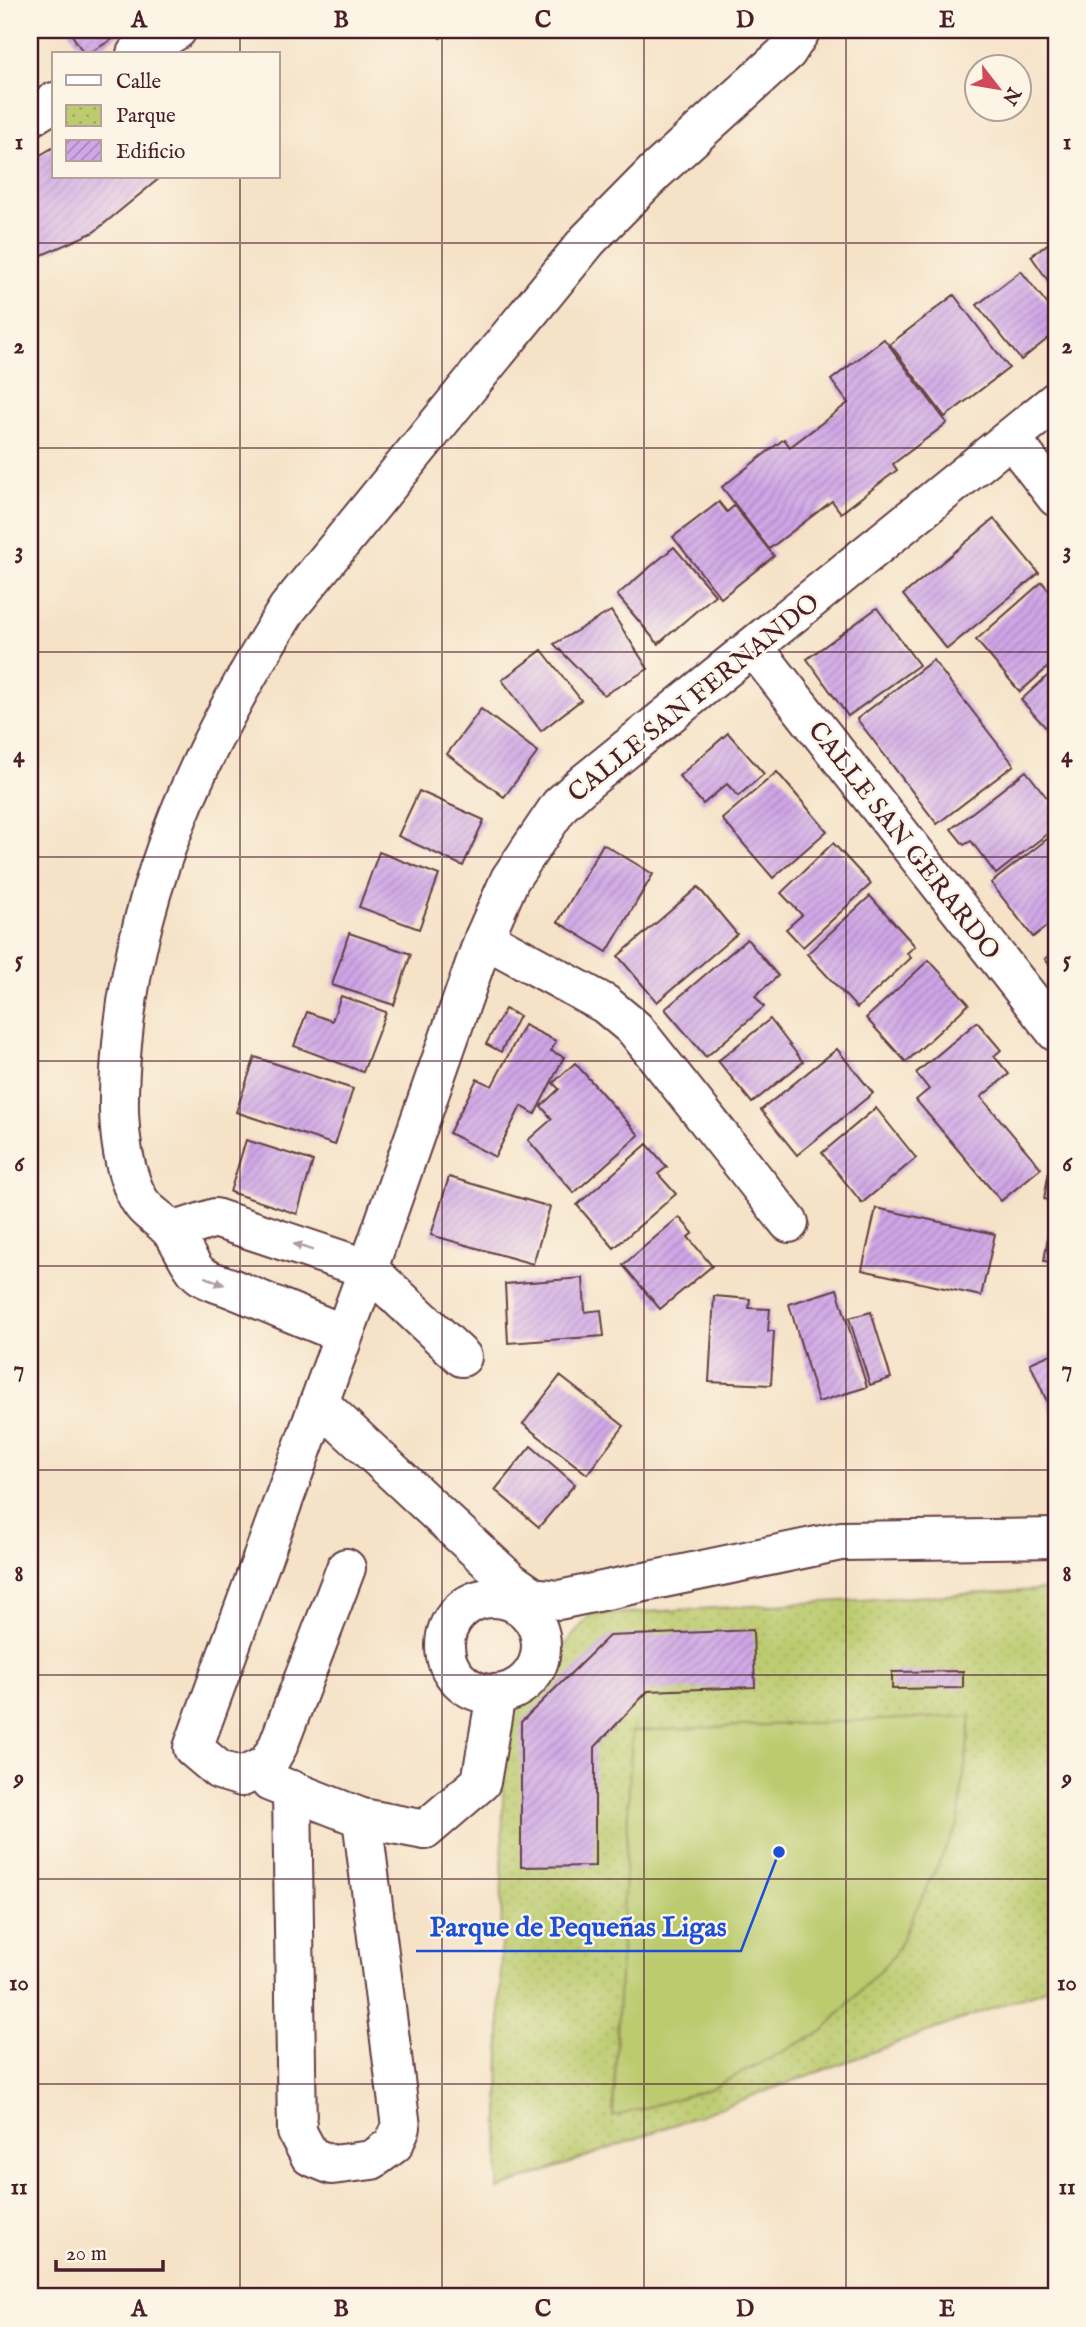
<svg xmlns="http://www.w3.org/2000/svg" width="1086" height="2327" font-family="'IM FELL English',serif">
	<defs>
		<pattern id="park-dots" width="8" height="8" patternUnits="userSpaceOnUse" patternTransform="scale(1.75)"><rect width="8" height="8" fill="#bbcb6e"/><path d="M2 2h.1M6 6h.1" fill="none" stroke="#a2ae5f" stroke-width="1.8" stroke-linecap="round"/></pattern>
		<pattern id="building-hatch" width="6" height="6" patternUnits="userSpaceOnUse" patternTransform="scale(1.75)"><rect width="6" height="6" fill="#cfa6e7"/><path d="M-1 1l2-2M0 6l6-6M5 7l2-2" fill="none" stroke="#aa87bb"/></pattern>
	</defs>
	<rect width="100%" height="100%" fill="#fcf5e5"/>
	<filter id="ink" filterUnits="userSpaceOnUse"><feTurbulence type="fractalNoise" baseFrequency=".0143" numOctaves="2"/><feDisplacementMap in="SourceGraphic" scale="14" xChannelSelector="R" yChannelSelector="G"/><feConvolveMatrix kernelMatrix="1 2 1 2 8 2 1 2 1" color-interpolation-filters="sRGB"/></filter>
	<filter id="wash" filterUnits="userSpaceOnUse"><feTurbulence type="fractalNoise" baseFrequency=".00686" numOctaves="4" result="noise"/><feDisplacementMap in="SourceGraphic" scale="28" xChannelSelector="R" yChannelSelector="G"/><feGaussianBlur stdDeviation="1.57" result="paint"/><feColorMatrix in="noise" values="0 0 0 0 0 0 0 0 0 0 0 0 0 0 0 0 0 1.4 0 .05"/><feComposite in="paint" operator="in"/></filter>
	<g filter="url(#wash)">
		<rect width="100%" height="100%" fill="#f5e2c7"/>
		<path fill="url(#park-dots)" stroke="#82754c" stroke-width="2" d="M 1056,1589 L 1056,1985 L 498,2189 L 504,1719 L 590,1615 Z"/>
		<path fill="#bbcb6e" stroke="#82754c" stroke-width="2" d="M 971,1716 L 958,1824 L 894,1955 L 823,2031 L 710,2089 L 613,2117 L 632,1731 Z"/>
		<g id="blocks">
			<g fill="url(#building-hatch)">
				<path d="M 69,30 L 127,30 L 88,54 L 84,54 Z"/>
				<path d="M 435,30 L 457,30 L 440,38 Z"/>
				<path d="M 54,147 L 54,177 L 161,177 L 94,232 L 33,259 L 30,254 L 30,161 Z"/>
				<path d="M 1056,238 L 1056,292 L 1031,256 Z"/>
				<path d="M 1021,271 L 1056,315 L 1056,332 L 1021,360 L 977,305 Z"/>
				<path d="M 954,295 L 1009,368 L 945,417 L 890,344 Z"/>
				<path d="M 884,339 L 947,423 L 893,464 L 897,470 L 841,513 L 832,501 L 769,549 L 722,487 L 784,439 L 790,447 L 848,403 L 831,380 Z"/>
				<path d="M 719,502 L 727,512 L 734,506 L 774,556 L 721,598 L 673,537 Z"/>
				<path d="M 994,519 L 1039,573 L 947,649 L 903,595 Z"/>
				<path d="M 674,547 L 715,595 L 658,644 L 617,595 Z"/>
				<path d="M 1042,582 L 1056,599 L 1056,660 L 1020,692 L 976,640 Z"/>
				<path d="M 877,608 L 919,665 L 848,716 L 807,659 Z"/>
				<path d="M 611,611 L 648,669 L 604,695 L 554,644 Z"/>
				<path d="M 542,650 L 581,700 L 541,731 L 502,680 Z"/>
				<path d="M 933,660 L 1014,765 L 937,824 L 857,719 Z"/>
				<path d="M 1056,668 L 1056,739 L 1021,700 Z"/>
				<path d="M 481,709 L 538,752 L 504,797 L 447,754 Z"/>
				<path d="M 728,733 L 764,774 L 738,796 L 727,784 L 703,804 L 679,776 Z"/>
				<path d="M 1026,771 L 1056,809 L 1056,827 L 996,874 L 971,841 L 964,845 L 951,829 Z"/>
				<path d="M 777,772 L 827,831 L 773,878 L 722,819 Z"/>
				<path d="M 419,791 L 484,820 L 463,866 L 398,836 Z"/>
				<path d="M 1056,832 L 1056,919 L 1033,937 L 991,883 Z"/>
				<path d="M 833,843 L 871,884 L 803,947 L 786,929 L 802,915 L 781,893 Z"/>
				<path d="M 603,844 L 653,874 L 607,952 L 558,922 Z"/>
				<path d="M 379,852 L 439,875 L 419,929 L 359,907 Z"/>
				<path d="M 698,887 L 737,934 L 657,1002 L 618,956 Z"/>
				<path d="M 870,896 L 915,946 L 907,953 L 911,958 L 857,1008 L 807,954 Z"/>
				<path d="M 349,933 L 411,954 L 394,1005 L 332,985 Z"/>
				<path d="M 747,939 L 778,976 L 755,996 L 764,1007 L 706,1057 L 665,1009 Z"/>
				<path d="M 1056,950 L 1056,974 L 1045,959 Z"/>
				<path d="M 929,960 L 969,1004 L 906,1062 L 866,1018 Z"/>
				<path d="M 341,996 L 386,1012 L 363,1072 L 294,1046 L 307,1012 L 332,1021 Z"/>
				<path d="M 505,1009 L 519,1016 L 501,1052 L 486,1044 Z"/>
				<path d="M 770,1019 L 803,1062 L 752,1103 L 718,1061 Z"/>
				<path d="M 977,1022 L 1001,1050 L 994,1056 L 1009,1074 L 981,1097 L 1041,1168 L 1001,1201 L 916,1100 L 929,1089 L 916,1073 Z"/>
				<path d="M 524,1025 L 556,1041 L 551,1051 L 564,1057 L 535,1114 L 521,1106 L 495,1157 L 449,1133 L 477,1079 L 492,1086 Z"/>
				<path d="M 837,1049 L 873,1093 L 797,1155 L 761,1110 Z"/>
				<path d="M 255,1057 L 353,1089 L 335,1145 L 236,1112 Z"/>
				<path d="M 575,1063 L 639,1135 L 574,1193 L 528,1140 L 552,1119 L 541,1106 L 559,1089 L 553,1083 Z"/>
				<path d="M 876,1108 L 916,1158 L 862,1203 L 822,1153 Z"/>
				<path d="M 246,1140 L 313,1161 L 297,1214 L 230,1192 Z"/>
				<path d="M 647,1144 L 667,1167 L 658,1174 L 676,1194 L 614,1248 L 577,1205 Z"/>
				<path d="M 1050,1165 L 1056,1166 L 1056,1263 L 1044,1261 L 1054,1201 L 1044,1199 Z"/>
				<path d="M 449,1177 L 550,1207 L 533,1264 L 431,1235 Z"/>
				<path d="M 876,1208 L 995,1234 L 981,1296 L 862,1270 Z"/>
				<path d="M 679,1217 L 693,1233 L 688,1237 L 712,1266 L 660,1309 L 623,1265 Z"/>
				<path d="M 583,1278 L 585,1312 L 601,1310 L 604,1336 L 508,1343 L 505,1284 Z"/>
				<path d="M 837,1289 L 867,1387 L 818,1402 L 789,1304 Z"/>
				<path d="M 714,1296 L 750,1299 L 749,1308 L 770,1309 L 768,1331 L 774,1331 L 771,1385 L 709,1382 Z"/>
				<path d="M 871,1312 L 891,1378 L 870,1385 L 849,1318 Z"/>
				<path d="M 1056,1352 L 1056,1422 L 1030,1363 Z"/>
				<path d="M 560,1376 L 624,1426 L 587,1474 L 523,1424 Z"/>
				<path d="M 531,1446 L 575,1484 L 539,1527 L 495,1490 Z"/>
				<path d="M 753,1630 L 755,1687 L 648,1691 L 595,1747 L 595,1866 L 521,1867 L 521,1722 L 609,1636 Z"/>
				<path d="M 963,1671 L 963,1688 L 892,1689 L 892,1672 Z"/>
			</g>
		</g>
	</g>
	<g filter="url(#ink)">
		<use href="#blocks" fill-opacity="0" stroke="#643c42" stroke-width="2"/>
		<g fill="none" stroke-linecap="round" stroke-linejoin="round">
			<defs>
				<g id="minor">
					<path d="M 136,54 L 177,30"/>
					<path d="M 30,117 L 54,102"/>
					<path d="M 1011,438 L 1056,497"/>
					<path d="M 754,648 L 1056,1032"/>
					<path d="M 484,938 L 605,1004 L 635,1029 L 789,1223"/>
					<path d="M 172,1232 L 215,1218 L 368,1269 L 319,1403 L 510,1581 L 533,1597 L 559,1600 L 841,1541 L 1056,1538"/>
					<path d="M 343,1334 C 306,1319 268,1303 231,1288 C 221,1284 204,1280 197,1272 C 187,1261 182,1244 172,1232 C 154,1211 144,1216 132,1185 C 115,1141 118,1089 122,1044 C 137,881 202,744 288,608 L 588,240 L 655,172 L 787,52 L 801,30"/>
					<path d="M 462,1357 L 368,1269 L 484,938 L 510,879 L 560,805 L 587,781 L 1056,401"/>
					<path d="M 319,1403 L 193,1748 L 219,1770 L 242,1777 L 267,1765 L 278,1746 L 346,1568"/>
					<circle cx="493" cy="1646" r="48"/>
					<path d="M 270,1782 L 362,1818 L 425,1830 L 481,1782 L 496,1694"/>
					<path d="M 292,1790 L 297,2132 L 310,2156 L 332,2165 L 372,2160 L 394,2144 L 401,2127 L 362,1818"/>
				</g>
			</defs>
			<use href="#minor" stroke="#643c42" stroke-width="42"/>
			<use href="#minor" stroke="#fff" stroke-width="38"/>
		</g>
		<defs><path id="oneway-solid" d="M-6-.8H1V-3.2L6.5 0L1 3.2V.8H-6Z" transform="scale(1.75)"/></defs>
		<g fill="#ae9aa0">
			<use href="#oneway-solid" transform="translate(303 1247) rotate(-162)"/>
			<use href="#oneway-solid" transform="translate(215 1281) rotate(22)"/>
		</g>
	</g>
	<path fill="none" stroke="#4a1f2b" stroke-width="2" stroke-opacity="0.55" d="M 240,30 L 240,54M 442,30 L 442,2297M 644,30 L 644,2297M 846,30 L 846,2297M 240,177 L 240,2297M 30,243 L 1056,243M 30,448 L 1056,448M 30,652 L 1056,652M 30,857 L 1056,857M 30,1061 L 1056,1061M 30,1266 L 1056,1266M 30,1470 L 1056,1470M 30,1675 L 1056,1675M 30,1879 L 1056,1879M 30,2084 L 1056,2084"/>
	<g text-anchor="middle" stroke-width="5" stroke-linejoin="round" paint-order="stroke">
		<g font-size="26" fill="#4a1f2b" stroke="#fcf5e5">
			<text transform="translate(693 697) rotate(-39)" y="9">CALLE SAN FERNANDO</text>
			<text transform="translate(905 840) rotate(52)" y="9">CALLE SAN GERARDO</text>
		</g>
	</g>
	<path fill="none" stroke="#1d4ed8" stroke-width="2.5" d="M779 1852L741 1951H416"/>
	<circle fill="#1d4ed8" stroke="#fcf5e5" stroke-width="2.5" cx="779" cy="1852" r="7"/>
	<g font-size="28" text-anchor="middle" font-weight="bold" fill="#1d4ed8" stroke="#fcf5e5" stroke-width="5" stroke-linejoin="round" paint-order="stroke">
		<text x="578" y="1936">Parque de Pequeñas Ligas</text>
	</g>
	<rect width="1086" height="2327" fill="none" stroke="#fcf5e5" stroke-width="77"/>
	<rect x="52" y="52" width="228" height="126" fill="#fcf5e5" stroke="#b59f9b" stroke-width="2"/>
	<rect x="66" y="75" width="35" height="10" fill="#ffffff" stroke="#b59f9b" stroke-width="2"/>
	<text x="116" y="88" font-size="21" fill="#4a1f2b">Calle</text>
	<rect x="66" y="105" width="35" height="21" fill="url(#park-dots)" stroke="#b59f9b" stroke-width="2"/>
	<text x="116" y="122" font-size="21" fill="#4a1f2b">Parque</text>
	<rect x="66" y="140" width="35" height="21" fill="url(#building-hatch)" stroke="#b59f9b" stroke-width="2"/>
	<text x="116" y="158" font-size="21" fill="#4a1f2b">Edificio</text>
	<g transform="translate(998 88) rotate(121)"><circle r="33" fill="#fcf5e5" stroke="#b59f9b" stroke-width="2"/>
	<path d="M0-5L12 26L0 18L-12 26Z" fill="#d1495b"/>
	<text y="-10" font-size="19" font-weight="bold" text-anchor="middle" fill="#4a1f2b">N</text>
	</g>
	<path d="M56 2260v10h107v-10" fill="none" stroke="#4a1f2b" stroke-width="3.5"/>
	<text x="66" y="2260" font-size="21" fill="#4a1f2b" stroke="#fcf5e5" stroke-width="5" paint-order="stroke">20 m</text>
	<rect x="38" y="38" width="1010" height="2250" fill="none" stroke="#4a1f2b" stroke-width="2.5"/>
	<g font-size="23" text-anchor="middle" font-weight="bold" fill="#4a1f2b">
		<text x="139" y="27">A</text>
		<text x="341" y="27">B</text>
		<text x="543" y="27">C</text>
		<text x="745" y="27">D</text>
		<text x="947" y="27">E</text>
		<text x="19" y="149">1</text>
		<text x="1067" y="149">1</text>
		<text x="19" y="353">2</text>
		<text x="1067" y="353">2</text>
		<text x="19" y="558">3</text>
		<text x="1067" y="558">3</text>
		<text x="19" y="762">4</text>
		<text x="1067" y="762">4</text>
		<text x="19" y="967">5</text>
		<text x="1067" y="967">5</text>
		<text x="19" y="1171">6</text>
		<text x="1067" y="1171">6</text>
		<text x="19" y="1376">7</text>
		<text x="1067" y="1376">7</text>
		<text x="19" y="1581">8</text>
		<text x="1067" y="1581">8</text>
		<text x="19" y="1785">9</text>
		<text x="1067" y="1785">9</text>
		<text x="19" y="1990">10</text>
		<text x="1067" y="1990">10</text>
		<text x="19" y="2194">11</text>
		<text x="1067" y="2194">11</text>
		<text x="139" y="2316">A</text>
		<text x="341" y="2316">B</text>
		<text x="543" y="2316">C</text>
		<text x="745" y="2316">D</text>
		<text x="947" y="2316">E</text>
	</g>
</svg>
